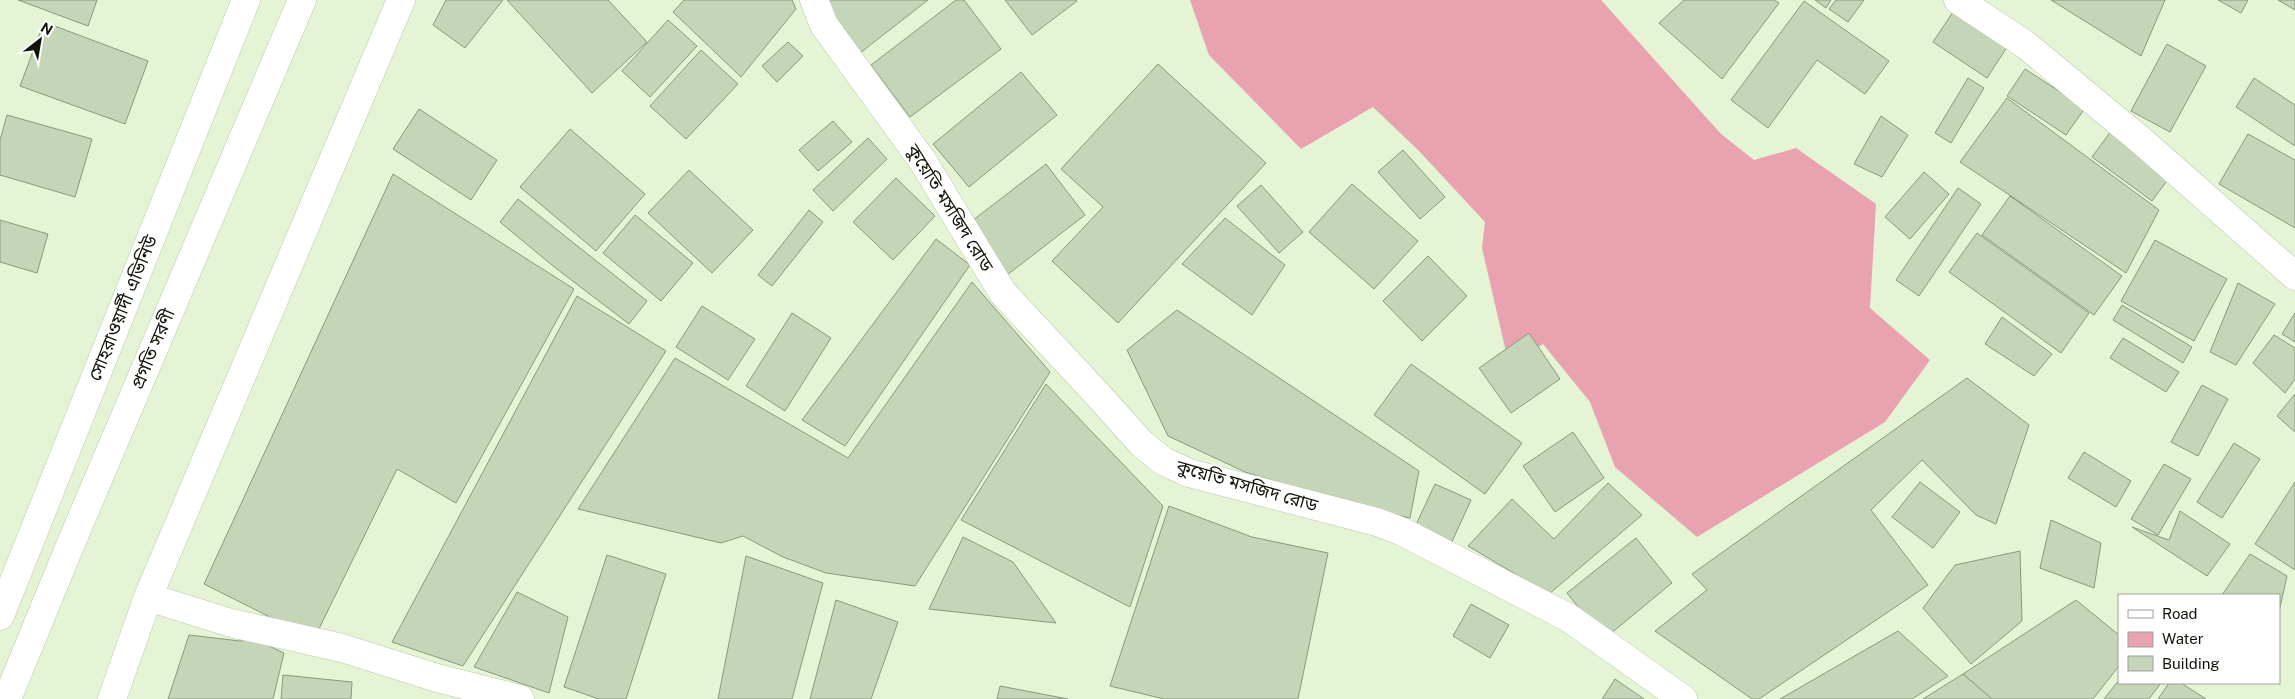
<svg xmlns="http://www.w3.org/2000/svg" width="2295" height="699" font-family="'Public Sans','Noto Sans Bengali',sans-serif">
	<rect width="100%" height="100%" fill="#e4f4d5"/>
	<path fill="#e9a2af" d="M 1190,0 L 1601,0 L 1721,134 L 1754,160 L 1796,148 L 1876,204 L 1870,308 L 1930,360 L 1885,422 L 1697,537 L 1615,467 L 1590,402 L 1543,344 L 1509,365 L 1482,248 L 1485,222 L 1419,151 L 1373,107 L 1301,149 L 1209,55 Z"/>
	<g fill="#c5d5b7" stroke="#8a997d">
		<path d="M 18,0 L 97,0 L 88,26 Z"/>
		<path d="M 446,0 L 503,0 L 465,48 L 433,25 Z"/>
		<path d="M 507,0 L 608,0 L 647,42 L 592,93 Z"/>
		<path d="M 684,0 L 792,0 L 796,9 L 741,77 L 673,12 Z"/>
		<path d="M 825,0 L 928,0 L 860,53 L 822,3 Z"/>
		<path d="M 956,0 L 964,0 L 1001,49 L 910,117 L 871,65 Z"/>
		<path d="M 1005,0 L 1076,0 L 1077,1 L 1032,35 Z"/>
		<path d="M 1684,0 L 1774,0 L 1779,3 L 1722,79 L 1659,23 Z"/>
		<path d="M 1815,0 L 1831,0 L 1826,8 Z"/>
		<path d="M 1836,0 L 1864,0 L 1848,22 L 1829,9 Z"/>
		<path d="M 2051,0 L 2165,0 L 2141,56 Z"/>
		<path d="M 2218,0 L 2248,0 L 2241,13 Z"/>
		<path d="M 2278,0 L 2295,0 L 2295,10 Z"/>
		<path d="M 1804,1 L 1889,61 L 1865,94 L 1817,60 L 1768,128 L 1731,100 Z"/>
		<path d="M 1957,6 L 2011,41 L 1987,78 L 1933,42 Z"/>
		<path d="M 668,20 L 697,46 L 650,97 L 622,71 Z"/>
		<path d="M 44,22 L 148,61 L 125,124 L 20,86 Z"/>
		<path d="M 788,42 L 803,56 L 777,82 L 762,66 Z"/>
		<path d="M 2167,44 L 2206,66 L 2170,132 L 2131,111 Z"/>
		<path d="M 701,50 L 738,84 L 686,139 L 650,106 Z"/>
		<path d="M 1158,64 L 1266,163 L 1118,323 L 1052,261 L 1103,207 L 1061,169 Z"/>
		<path d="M 2025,69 L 2085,108 L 2066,135 L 2007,96 Z"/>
		<path d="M 1021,72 L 1057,115 L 969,187 L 933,144 Z"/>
		<path d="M 1968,78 L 1984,88 L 1951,143 L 1935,133 Z"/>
		<path d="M 2254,78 L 2295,105 L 2295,146 L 2236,107 Z"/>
		<path d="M 2007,98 L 2159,210 L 2126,273 L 1960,162 Z"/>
		<path d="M 419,109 L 497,160 L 471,200 L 393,149 Z"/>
		<path d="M 7,115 L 92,139 L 75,197 L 0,175 L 0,140 Z"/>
		<path d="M 1881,116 L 1908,135 L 1882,177 L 1854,164 Z"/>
		<path d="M 833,121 L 852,142 L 818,171 L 799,150 Z"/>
		<path d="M 2114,127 L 2175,170 L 2152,201 L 2092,157 Z"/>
		<path d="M 570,129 L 645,194 L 596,251 L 520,187 Z"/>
		<path d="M 2248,134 L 2295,160 L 2295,228 L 2219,184 Z"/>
		<path d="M 868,138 L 887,159 L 833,211 L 813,190 Z"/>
		<path d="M 1403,150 L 1445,197 L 1420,219 L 1378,172 Z"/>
		<path d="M 1046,164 L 1085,215 L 1007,275 L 968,224 Z"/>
		<path d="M 689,170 L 753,230 L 712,273 L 648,213 Z"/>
		<path d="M 1924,172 L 1949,194 L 1910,239 L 1885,217 Z"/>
		<path d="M 393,174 L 574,289 L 456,503 L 397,469 L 314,639 L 204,584 Z"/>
		<path d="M 896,178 L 935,216 L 893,260 L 853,222 Z"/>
		<path d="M 1352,184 L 1418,241 L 1374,289 L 1309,232 Z"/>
		<path d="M 1261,185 L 1303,232 L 1279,253 L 1237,206 Z"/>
		<path d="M 1958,188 L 1981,204 L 1919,296 L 1896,280 Z"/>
		<path d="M 2010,196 L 2122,276 L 2094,315 L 1982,235 Z"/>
		<path d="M 518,199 L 647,301 L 629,324 L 553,266 L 500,222 Z"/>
		<path d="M 809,210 L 823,222 L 772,286 L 758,275 Z"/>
		<path d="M 635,215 L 693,263 L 661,301 L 603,253 Z"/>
		<path d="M 1225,218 L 1285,265 L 1252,315 L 1182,264 Z"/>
		<path d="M 0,220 L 48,234 L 37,273 L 0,262 Z"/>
		<path d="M 1977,233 L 2089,313 L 2061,353 L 1949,272 Z"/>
		<path d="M 936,239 L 970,265 L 845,446 L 802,420 Z"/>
		<path d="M 2155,240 L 2227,279 L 2194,341 L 2121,301 Z"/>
		<path d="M 1428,256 L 1467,296 L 1422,341 L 1383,301 Z"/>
		<path d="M 972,282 L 1050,372 L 915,586 L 826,573 L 783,557 L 743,536 L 721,543 L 578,509 L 675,358 L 848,458 Z"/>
		<path d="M 2238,283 L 2275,304 L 2236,365 L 2210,352 Z"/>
		<path d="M 577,296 L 666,351 L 463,666 L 392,642 Z"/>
		<path d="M 2122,305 L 2192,347 L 2183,363 L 2113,320 Z"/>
		<path d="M 702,306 L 755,339 L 728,380 L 676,347 Z"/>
		<path d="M 1177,310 L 1419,471 L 1410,518 L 1355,506 L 1245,472 L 1168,436 L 1127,350 Z"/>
		<path d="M 792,313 L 831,338 L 785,411 L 746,386 Z"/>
		<path d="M 2295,313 L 2295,342 L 2282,334 Z"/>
		<path d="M 2002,317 L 2052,354 L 2034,376 L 1985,344 Z"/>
		<path d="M 1529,333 L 1560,379 L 1511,413 L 1479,368 Z"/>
		<path d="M 2274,335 L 2295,348 L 2295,379 L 2285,393 L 2253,363 Z"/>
		<path d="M 2123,338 L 2179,372 L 2166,392 L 2110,358 Z"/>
		<path d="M 1411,364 L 1522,443 L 1485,494 L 1374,415 Z"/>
		<path d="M 1967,378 L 2029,425 L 1996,524 L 1976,515 L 1922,460 L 1871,510 L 1928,585 L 1759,699 L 1752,699 L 1655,631 L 1707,590 L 1692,574 Z"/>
		<path d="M 1046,384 L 1163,506 L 1130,607 L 961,520 Z"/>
		<path d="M 2202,385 L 2228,399 L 2198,456 L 2171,442 Z"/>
		<path d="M 2295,394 L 2295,432 L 2277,416 Z"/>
		<path d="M 1573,432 L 1604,478 L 1555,512 L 1523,466 Z"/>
		<path d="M 2234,443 L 2260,459 L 2222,518 L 2197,502 Z"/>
		<path d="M 2084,452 L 2131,481 L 2116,507 L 2068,478 Z"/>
		<path d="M 2164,464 L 2191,479 L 2158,535 L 2131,519 Z"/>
		<path d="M 1920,482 L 1960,512 L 1933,548 L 1892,517 Z"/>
		<path d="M 2295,482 L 2295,570 L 2255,544 Z"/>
		<path d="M 1608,483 L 1642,515 L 1549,594 L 1468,546 L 1512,499 L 1554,539 Z"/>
		<path d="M 1435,484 L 1471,500 L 1450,546 L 1414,529 Z"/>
		<path d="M 1169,506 L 1252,537 L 1328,553 L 1298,699 L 1164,699 L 1110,686 Z"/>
		<path d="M 2180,511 L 2230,544 L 2207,576 L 2132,527 L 2169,540 Z"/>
		<path d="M 2051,520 L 2101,543 L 2094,588 L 2040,568 Z"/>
		<path d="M 963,537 L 1013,562 L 1056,623 L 929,609 Z"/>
		<path d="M 1636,538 L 1672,583 L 1604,639 L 1567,593 Z"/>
		<path d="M 2020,551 L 2022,621 L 1971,664 L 1923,608 L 1955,565 Z"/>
		<path d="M 2250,554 L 2287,576 L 2279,612 L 2279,595 L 2222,595 Z"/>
		<path d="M 607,555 L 666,574 L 626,699 L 599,699 L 564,687 Z"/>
		<path d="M 746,556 L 823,583 L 792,699 L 718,699 Z"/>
		<path d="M 517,592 L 568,617 L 549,693 L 474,667 Z"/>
		<path d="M 836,600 L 898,622 L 871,699 L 810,699 Z"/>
		<path d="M 2076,600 L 2119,635 L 2119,666 L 2093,699 L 1991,699 L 1963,674 Z"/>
		<path d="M 1471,604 L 1509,625 L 1490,658 L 1453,636 Z"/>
		<path d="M 1898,631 L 1948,676 L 1912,699 L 1780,699 Z"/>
		<path d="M 189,635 L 240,641 L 254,639 L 284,653 L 273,699 L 168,699 Z"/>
		<path d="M 1963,674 L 1992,699 L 1923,699 Z"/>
		<path d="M 283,675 L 352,682 L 351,699 L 281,699 Z"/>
		<path d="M 1615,679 L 1644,699 L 1602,699 Z"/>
		<path d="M 2119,680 L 2119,683 L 2161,683 L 2149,699 L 2104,699 Z"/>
		<path d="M 2169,683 L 2181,683 L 2206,699 L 2158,699 Z"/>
		<path d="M 1000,686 L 1068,699 L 997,699 Z"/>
	</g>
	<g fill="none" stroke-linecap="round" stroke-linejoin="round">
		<defs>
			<g id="minor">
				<path d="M 1958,0 L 2026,45 L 2144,143 L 2295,276"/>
				<path d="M 148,597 L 231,623 L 342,648 L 437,678 L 520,699"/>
				<path d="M 0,616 L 246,0"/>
			</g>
			<path id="tertiary" d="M 814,0 L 824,25 L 922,160 L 1003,293 L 1099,396 L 1142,444 L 1163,461 L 1189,473 L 1377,522 L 1403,532 L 1569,618 L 1683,699"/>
			<g id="primary">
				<path d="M 7,699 L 69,548 L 302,0"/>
				<path d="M 112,699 L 148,597 L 401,0"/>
			</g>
		</defs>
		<use href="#minor" stroke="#b9c9ab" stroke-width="29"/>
		<use href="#tertiary" stroke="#b9c9ab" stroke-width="29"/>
		<use href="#primary" stroke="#b9c9ab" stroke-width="29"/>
		<use href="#minor" stroke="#fff" stroke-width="28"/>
		<use href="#tertiary" stroke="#fff" stroke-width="28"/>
		<use href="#primary" stroke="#fff" stroke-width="28"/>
	</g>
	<g text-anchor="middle" stroke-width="5" stroke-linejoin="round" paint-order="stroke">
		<g font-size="18" fill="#0f1409" stroke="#fff">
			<text transform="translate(950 208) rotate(58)" y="6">কুয়েতি মসজিদ রোড</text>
			<text transform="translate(123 308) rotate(-68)" y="6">সোহরাওয়ার্দী এভিনিউ</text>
			<text transform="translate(153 349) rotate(-67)" y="6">প্রগতি সরণী</text>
			<text transform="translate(1247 486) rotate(16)" y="6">কুয়েতি মসজিদ রোড</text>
		</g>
	</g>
	<rect x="2118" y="594" width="162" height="90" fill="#ffffff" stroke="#9fa19d"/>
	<rect x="2128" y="610" width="25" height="8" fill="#ffffff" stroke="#9fa19d"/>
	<text x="2162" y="619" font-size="15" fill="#0f1409">Road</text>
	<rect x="2128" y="632" width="25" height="15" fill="#e9a2af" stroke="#9fa19d"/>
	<text x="2162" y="644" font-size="15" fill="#0f1409">Water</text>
	<rect x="2128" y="656" width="25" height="15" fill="#c5d5b7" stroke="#9fa19d"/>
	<text x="2162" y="669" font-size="15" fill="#0f1409">Building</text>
	<g transform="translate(40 40) rotate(31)" stroke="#ffffff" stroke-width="4" paint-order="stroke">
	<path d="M0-4L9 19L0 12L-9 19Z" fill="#0f1409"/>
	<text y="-8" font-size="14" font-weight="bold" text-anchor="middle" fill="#0f1409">N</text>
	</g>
</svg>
